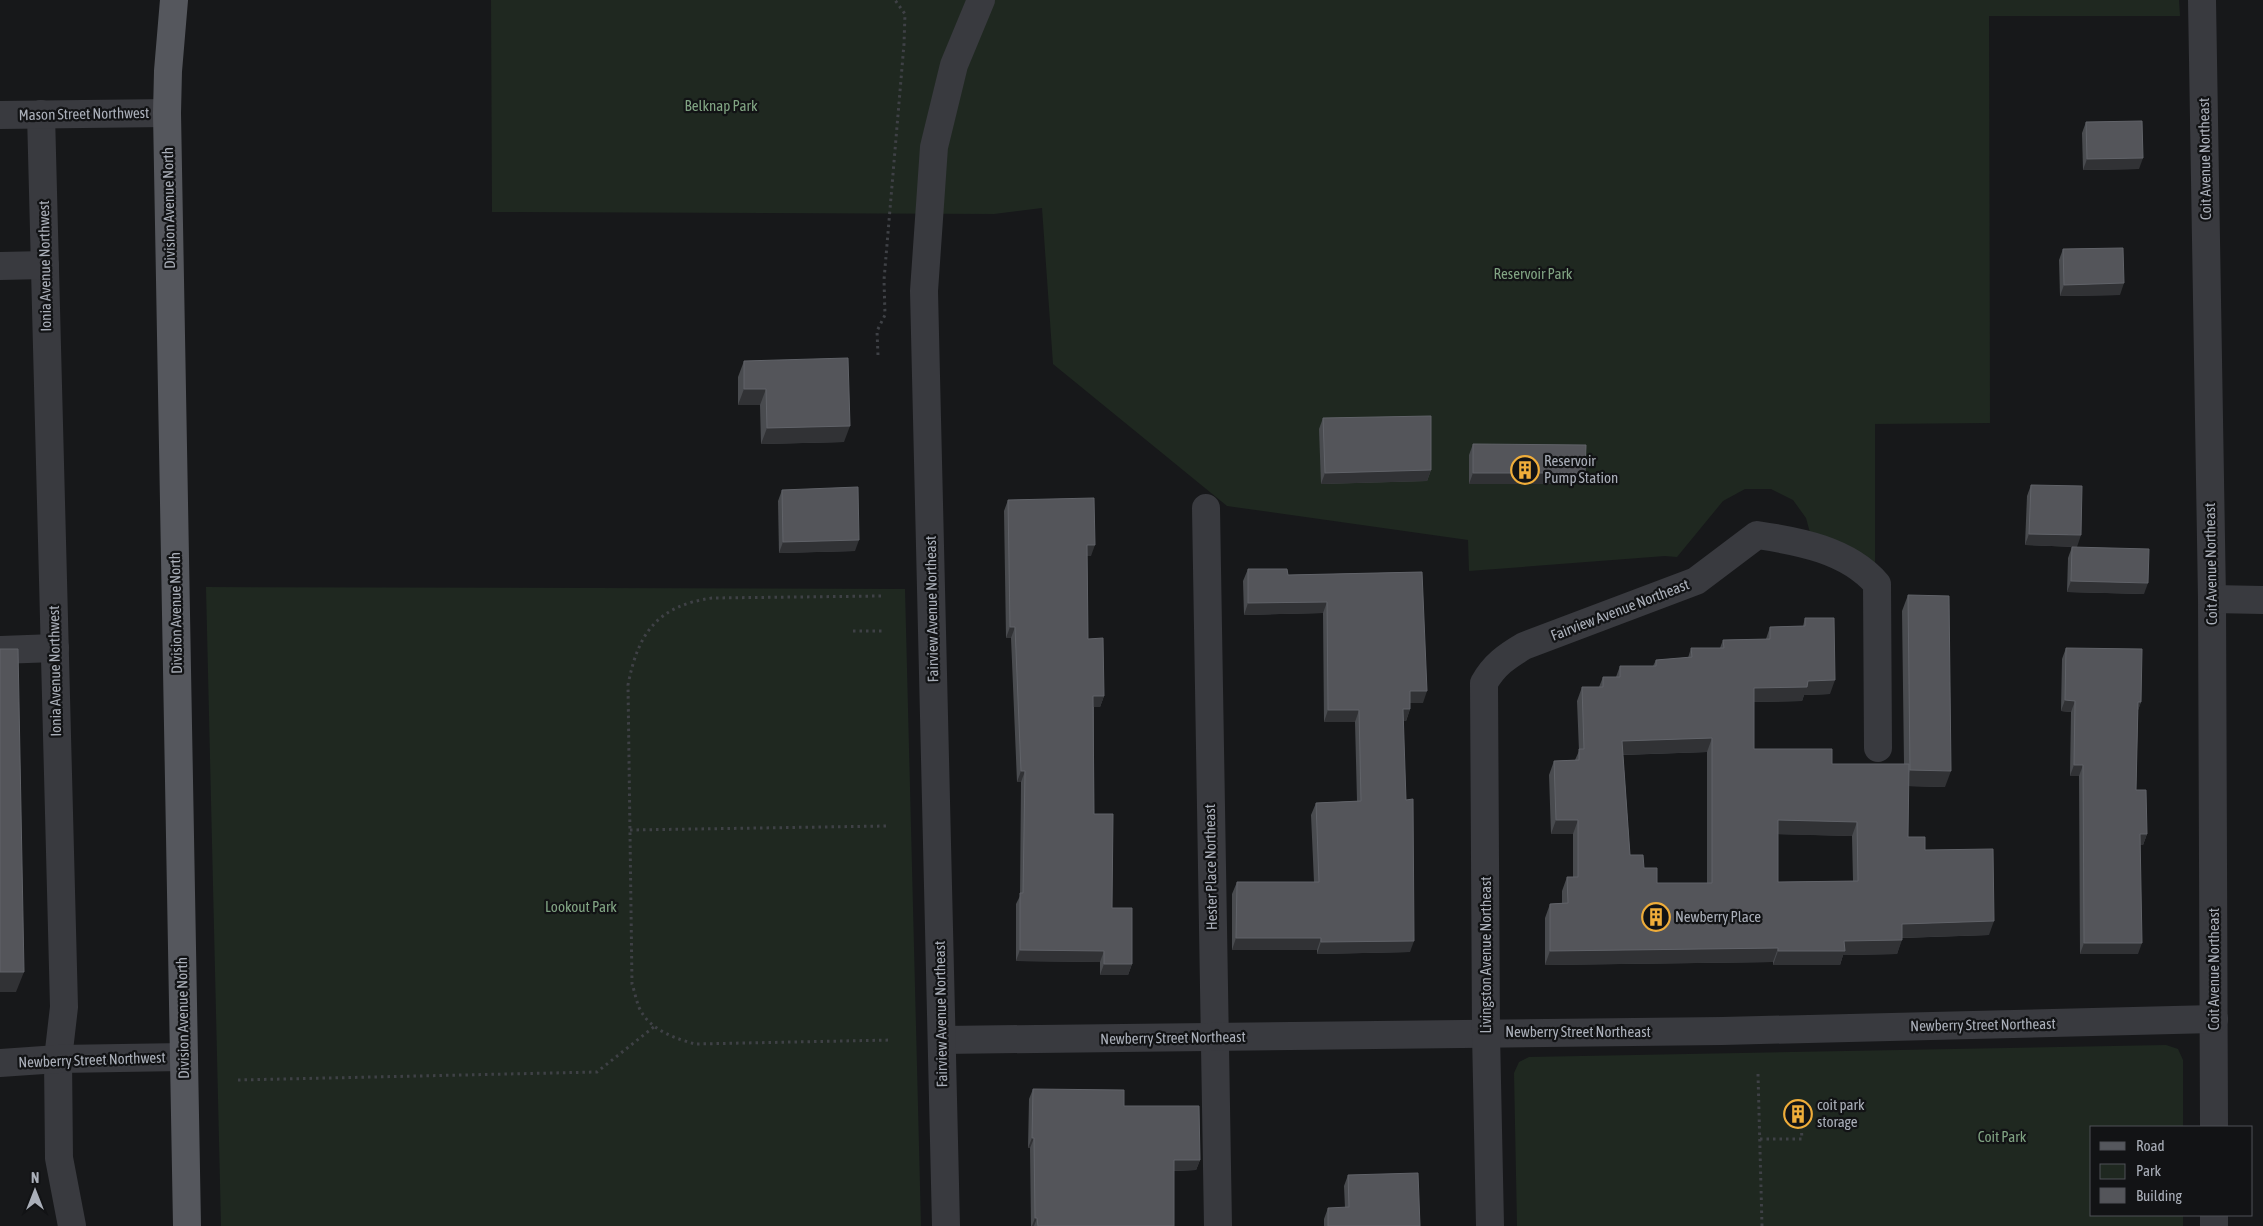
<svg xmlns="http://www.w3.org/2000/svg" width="2263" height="1226" font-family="'Asap Condensed',sans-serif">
	<rect width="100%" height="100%" fill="#17181a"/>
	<g fill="#1f2820">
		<path d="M 491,0 L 2179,0 L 2180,16 L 1989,16 L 1990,423 L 1875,424 L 1875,567 L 1812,540 L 1806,518 L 1793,500 L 1771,489 L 1745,489 L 1723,501 L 1677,557 L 1665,556 L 1469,571 L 1468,540 L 1227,506 L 1053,364 L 1042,208 L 994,214 L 492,212 Z"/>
		<path d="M 206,587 L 905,589 L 921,1226 L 221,1226 Z"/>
		<path d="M 2166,1045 L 2178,1049 L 2183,1060 L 2183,1127 L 2092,1127 L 2092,1215 L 2183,1215 L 2183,1226 L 1517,1226 L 1514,1073 L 1519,1062 L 1529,1057 Z"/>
	</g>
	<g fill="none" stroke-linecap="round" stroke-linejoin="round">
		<g stroke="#3f4146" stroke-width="3" stroke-dasharray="2.5 4" stroke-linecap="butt">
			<path d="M 878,355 L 877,331 L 885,315 L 884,280 L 904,44 L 905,14 L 895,0"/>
			<path d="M 881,596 L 712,598 C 657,606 638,633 628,685 L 632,984 C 635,992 637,1006 642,1013 C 653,1031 677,1039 695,1044 L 892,1040"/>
			<path d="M 853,631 L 882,631"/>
			<path d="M 630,830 L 887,826"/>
			<path d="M 1758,1074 L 1762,1226"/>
			<path d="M 238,1080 L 597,1072 L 655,1026"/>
			<path d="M 1760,1139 L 1802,1139 L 1801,1124"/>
		</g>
		<g stroke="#393a3f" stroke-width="28">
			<path d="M 2202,0 L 2212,599 L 2214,1127"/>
			<path d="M 41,114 L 64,1007 L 58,1059 L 59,1158 L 72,1226"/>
			<path d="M 0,115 L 167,113"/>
			<path d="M 0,266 L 45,265"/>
			<path d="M 1206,508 L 1218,1226"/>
			<path d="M 2212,599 L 2263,600"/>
			<path d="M 0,650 L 55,648"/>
			<path d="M 942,1040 L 1722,1031 L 2214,1019"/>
			<path d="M 0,1063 L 58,1059 L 184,1057"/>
			<path d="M 946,1226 L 924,291 L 934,147 L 954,65 L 981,0"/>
			<path d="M 1490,1226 L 1486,1033 L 1484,683 C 1494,665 1507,656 1524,646 L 1696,581 L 1757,535 C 1798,541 1848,550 1877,584 L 1878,748"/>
			<path d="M 2214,1226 L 2214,1215"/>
		</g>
		<path stroke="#55575d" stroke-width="28" d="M 174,0 L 168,71 L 167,113 L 187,1226"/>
	</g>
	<g fill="#494b4f" fill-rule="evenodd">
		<path d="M 2086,122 L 2139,169 L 2083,170 L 2082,133 Z"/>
		<path d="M 2063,249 L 2120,295 L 2060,296 L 2059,260 Z"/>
		<path d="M 744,361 L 844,442 L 761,444 L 760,405 L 738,405 L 738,377 Z"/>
		<path d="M 1323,418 L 1431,470 L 1427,481 L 1321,484 L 1319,429 Z"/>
		<path d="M 1473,444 L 1585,473 L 1581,484 L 1469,484 L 1469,455 Z"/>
		<path d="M 2031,485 L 2077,547 L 2025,545 L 2027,496 Z"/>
		<path d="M 782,490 L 855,551 L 779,553 L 778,501 Z"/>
		<path d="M 1008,500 L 1091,556 L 1087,556 L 1088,639 L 1104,696 L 1100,707 L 1094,707 L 1094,814 L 1112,908 L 1132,964 L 1128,975 L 1100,975 L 1100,962 L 1016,961 L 1016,904 L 1020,896 L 1021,782 L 1017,782 L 1011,638 L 1006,638 L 1004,511 Z"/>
		<path d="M 2072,547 L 2144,594 L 2067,592 L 2068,558 Z"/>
		<path d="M 1248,569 L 1288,575 L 1422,572 L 1423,703 L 1410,703 L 1410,709 L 1406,721 L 1403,721 L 1410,952 L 1317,954 L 1317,950 L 1232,950 L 1232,894 L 1237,882 L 1314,882 L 1311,815 L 1316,803 L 1357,801 L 1355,722 L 1324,722 L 1323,613 L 1244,615 L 1243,581 Z"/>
		<path d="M 1908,595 L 1945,787 L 1908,786 L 1908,837 L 1925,850 L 1989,935 L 1902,938 L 1897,954 L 1843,955 L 1840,965 L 1773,965 L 1773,962 L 1545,965 L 1545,918 L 1550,904 L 1562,903 L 1562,891 L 1567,877 L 1573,877 L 1573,834 L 1551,834 L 1549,775 L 1554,761 L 1575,760 L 1579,751 L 1577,701 L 1582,687 L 1599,687 L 1603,677 L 1616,677 L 1620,666 L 1653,666 L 1656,660 L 1688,658 L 1691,648 L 1720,648 L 1723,640 L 1766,639 L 1770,627 L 1803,626 L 1805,618 L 1830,694 L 1804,695 L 1802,701 L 1754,702 L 1754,749 L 1832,764 L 1904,764 L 1902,611 ZM 1707,752 L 1707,883 L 1657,883 L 1644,868 L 1630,855 L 1623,755 ZM 1778,834 L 1852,836 L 1853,881 L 1778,882 Z"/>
		<path d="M 2066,648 L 2141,702 L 2138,710 L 2136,790 L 2147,834 L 2143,845 L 2140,845 L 2138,954 L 2080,954 L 2079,776 L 2070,776 L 2071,712 L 2061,711 L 2062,659 Z"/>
		<path d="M 1033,1089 L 1124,1106 L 1200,1160 L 1196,1170 L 1174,1171 L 1174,1226 L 1031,1226 L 1030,1148 L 1028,1148 L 1029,1099 Z"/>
		<path d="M 1348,1175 L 1420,1226 L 1324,1226 L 1324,1219 L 1328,1208 L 1345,1208 L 1344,1186 Z"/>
	</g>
	<g fill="#313235">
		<path d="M 2143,158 L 2139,169 L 2083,170 L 2087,159 Z"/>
		<path d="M 2124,283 L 2120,295 L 2060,296 L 2064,285 Z"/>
		<path d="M 744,389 L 766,389 L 760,405 L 738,405 Z"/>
		<path d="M 850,426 L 844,442 L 761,444 L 767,428 Z"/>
		<path d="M 1431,470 L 1427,481 L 1321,484 L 1325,473 Z"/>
		<path d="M 1473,473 L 1585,473 L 1581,484 L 1469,484 Z"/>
		<path d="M 2029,534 L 2081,535 L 2077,547 L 2025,545 Z"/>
		<path d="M 859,540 L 855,551 L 779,553 L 783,542 Z"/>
		<path d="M 1087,545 L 1095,545 L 1091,556 L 1083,556 Z"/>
		<path d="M 2071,581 L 2148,583 L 2144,594 L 2067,592 Z"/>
		<path d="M 1327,602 L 1323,613 L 1244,615 L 1248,603 Z"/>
		<path d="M 1010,627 L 1015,627 L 1011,638 L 1006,638 Z"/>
		<path d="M 1835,680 L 1830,694 L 1804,695 L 1802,701 L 1749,702 L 1754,688 L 1808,681 Z"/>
		<path d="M 1410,691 L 1427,691 L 1423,703 L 1406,703 Z"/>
		<path d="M 1093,696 L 1104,696 L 1100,707 L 1089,707 Z"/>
		<path d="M 2065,700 L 2075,701 L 2071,712 L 2061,711 Z"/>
		<path d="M 2138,702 L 2141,702 L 2137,713 Z"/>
		<path d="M 1403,709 L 1410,709 L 1406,721 L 1399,721 Z"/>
		<path d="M 1328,710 L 1359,710 L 1355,722 L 1324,722 Z"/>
		<path d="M 1712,738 L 1707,752 L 1617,755 L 1622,741 Z"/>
		<path d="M 2074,765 L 2083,765 L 2079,776 L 2070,776 Z"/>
		<path d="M 1910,770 L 1951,771 L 1945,787 L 1904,786 Z"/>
		<path d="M 1021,771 L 1025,771 L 1021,782 L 1017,782 Z"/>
		<path d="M 1556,820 L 1578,820 L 1573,834 L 1551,834 Z"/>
		<path d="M 1778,820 L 1857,822 L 1852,836 L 1773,834 Z"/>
		<path d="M 2140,834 L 2147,834 L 2143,845 L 2136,845 Z"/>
		<path d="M 1994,921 L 1989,935 L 1897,938 L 1902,924 Z"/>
		<path d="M 1236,938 L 1321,938 L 1317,950 L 1232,950 Z"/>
		<path d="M 1902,940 L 1897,954 L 1843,955 L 1840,965 L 1773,965 L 1778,951 L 1844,941 Z"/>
		<path d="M 1414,941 L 1410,952 L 1317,954 L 1321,942 Z"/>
		<path d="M 2084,943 L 2142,943 L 2138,954 L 2080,954 Z"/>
		<path d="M 1778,948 L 1773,962 L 1545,965 L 1550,951 Z"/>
		<path d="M 1020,950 L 1104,951 L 1100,962 L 1016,961 Z"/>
		<path d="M 1104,964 L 1132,964 L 1128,975 L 1100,975 Z"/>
		<path d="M 0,972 L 24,972 L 16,992 L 0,992 Z"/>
		<path d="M 1032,1138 L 1034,1138 L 1030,1148 L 1028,1148 Z"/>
		<path d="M 1174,1160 L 1200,1160 L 1196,1170 L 1170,1171 Z"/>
		<path d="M 1035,1218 L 1037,1218 L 1034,1226 L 1032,1226 Z"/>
	</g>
	<g fill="#54555a" stroke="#616369" fill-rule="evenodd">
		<path d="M 2142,121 L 2143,158 L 2087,159 L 2086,122 Z"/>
		<path d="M 2123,248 L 2124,283 L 2064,285 L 2063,249 Z"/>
		<path d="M 848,358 L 850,426 L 767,428 L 766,389 L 744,389 L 744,361 Z"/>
		<path d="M 1431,416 L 1431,470 L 1325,473 L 1323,418 Z"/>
		<path d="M 1473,444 L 1586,445 L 1585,473 L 1473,473 Z"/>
		<path d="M 2031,485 L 2082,486 L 2081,535 L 2029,534 Z"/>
		<path d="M 858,487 L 859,540 L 783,542 L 782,490 Z"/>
		<path d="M 1094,498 L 1095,545 L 1087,545 L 1088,639 L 1103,638 L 1104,696 L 1093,696 L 1094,814 L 1113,814 L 1112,908 L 1132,908 L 1132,964 L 1104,964 L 1104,951 L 1020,950 L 1020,893 L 1023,893 L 1025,771 L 1021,771 L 1015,627 L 1010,627 L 1008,500 Z"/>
		<path d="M 2072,547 L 2149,549 L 2148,583 L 2071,581 Z"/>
		<path d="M 1248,569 L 1287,569 L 1288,575 L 1422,572 L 1427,691 L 1410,691 L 1410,709 L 1403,709 L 1406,800 L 1413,799 L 1414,941 L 1321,942 L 1321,938 L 1236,938 L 1237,882 L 1319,882 L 1316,803 L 1361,801 L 1359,710 L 1328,710 L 1327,602 L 1248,603 Z"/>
		<path d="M 1908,595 L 1949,596 L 1951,771 L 1910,770 Z"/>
		<path d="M 1805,618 L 1834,618 L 1835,680 L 1808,681 L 1807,687 L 1754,688 L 1754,749 L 1832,749 L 1832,764 L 1909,764 L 1908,837 L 1925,837 L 1925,850 L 1993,849 L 1994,921 L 1902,924 L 1902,940 L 1844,941 L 1845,951 L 1778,951 L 1778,948 L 1550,951 L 1550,904 L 1568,903 L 1567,877 L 1578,877 L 1578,820 L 1556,820 L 1554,761 L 1579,760 L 1579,749 L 1584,749 L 1582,687 L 1603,687 L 1603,677 L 1620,677 L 1620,666 L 1656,666 L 1656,660 L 1692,657 L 1691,648 L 1724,648 L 1723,640 L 1770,639 L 1770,627 L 1805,626 ZM 1712,738 L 1712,883 L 1657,883 L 1657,868 L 1644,868 L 1643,855 L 1630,855 L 1622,741 ZM 1778,820 L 1857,822 L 1858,881 L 1778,882 Z"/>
		<path d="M 2066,648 L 2142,649 L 2141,702 L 2138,702 L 2136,790 L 2146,790 L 2147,834 L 2140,834 L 2142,943 L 2084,943 L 2083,765 L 2074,765 L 2075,701 L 2065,700 Z"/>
		<path d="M 0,649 L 18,649 L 24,972 L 0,972 Z"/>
		<path d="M 1033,1089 L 1124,1090 L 1124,1106 L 1199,1106 L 1200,1160 L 1174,1160 L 1174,1226 L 1038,1226 L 1037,1218 L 1035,1218 L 1034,1138 L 1032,1138 Z"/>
		<path d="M 1418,1173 L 1420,1226 L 1328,1226 L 1328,1208 L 1349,1207 L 1348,1175 Z"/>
	</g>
	<defs>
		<symbol id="building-ring" viewBox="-11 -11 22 22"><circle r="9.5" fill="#121315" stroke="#efad3a" stroke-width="1.5"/><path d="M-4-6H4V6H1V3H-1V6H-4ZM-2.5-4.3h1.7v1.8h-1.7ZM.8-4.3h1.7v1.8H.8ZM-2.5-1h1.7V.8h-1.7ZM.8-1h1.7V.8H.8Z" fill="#efad3a"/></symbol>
	</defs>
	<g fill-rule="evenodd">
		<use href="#building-ring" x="1509" y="454" width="32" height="32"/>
		<use href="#building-ring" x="1640" y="901" width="32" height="32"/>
		<use href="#building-ring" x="1782" y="1098" width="32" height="32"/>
	</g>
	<g text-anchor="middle" stroke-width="4.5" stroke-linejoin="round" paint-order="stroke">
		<g font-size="15" fill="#81a483" stroke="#121315">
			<text x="721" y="111">Belknap Park</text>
			<text x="1533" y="279">Reservoir Park</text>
			<text x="581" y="912">Lookout Park</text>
			<text x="2002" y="1142">Coit Park</text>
		</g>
		<g font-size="15" fill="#aaafb9" stroke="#121315">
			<text transform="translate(84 114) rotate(-1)" y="5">Mason Street Northwest</text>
			<text transform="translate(2205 159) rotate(-91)" y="5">Coit Avenue Northeast</text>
			<text transform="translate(169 208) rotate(-91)" y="5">Division Avenue North</text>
			<text transform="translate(45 266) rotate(-91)" y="5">Ionia Avenue Northwest</text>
			<text transform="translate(2211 564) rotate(-91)" y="5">Coit Avenue Northeast</text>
			<text transform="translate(932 609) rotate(-91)" y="5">Fairview Avenue Northeast</text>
			<text transform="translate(1620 610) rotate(-21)" y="5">Fairview Avenue Northeast</text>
			<text transform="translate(176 613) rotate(-91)" y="5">Division Avenue North</text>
			<text transform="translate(55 671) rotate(-91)" y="5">Ionia Avenue Northwest</text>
			<text transform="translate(1211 867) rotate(-91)" y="5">Hester Place Northeast</text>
			<text transform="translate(1486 955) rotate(-90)" y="5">Livingston Avenue Northeast</text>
			<text transform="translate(2214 969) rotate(-90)" y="5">Coit Avenue Northeast</text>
			<text transform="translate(941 1014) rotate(-91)" y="5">Fairview Avenue Northeast</text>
			<text transform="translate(183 1018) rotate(-91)" y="5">Division Avenue North</text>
			<text transform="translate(1983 1025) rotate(-1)" y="5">Newberry Street Northeast</text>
			<text x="1578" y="1037">Newberry Street Northeast</text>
			<text transform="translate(1173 1038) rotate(-1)" y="5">Newberry Street Northeast</text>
			<text transform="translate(92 1060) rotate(-2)" y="5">Newberry Street Northwest</text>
		</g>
		<g font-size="15" fill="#aaafb9" stroke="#121315" text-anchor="start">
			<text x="1544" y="466">Reservoir<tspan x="1544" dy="17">Pump Station</tspan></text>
			<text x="1675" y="922">Newberry Place</text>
			<text x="1817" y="1110">coit park<tspan x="1817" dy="17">storage</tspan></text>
		</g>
	</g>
	<rect x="2090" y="1126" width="162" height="90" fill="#121315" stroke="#4f5157"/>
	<rect x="2100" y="1142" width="25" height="8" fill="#55575d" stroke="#4f5157"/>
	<text x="2136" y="1151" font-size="15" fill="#aaafb9">Road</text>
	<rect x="2100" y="1164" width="25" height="15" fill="#1f2820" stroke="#4f5157"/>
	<text x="2136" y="1176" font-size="15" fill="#aaafb9">Park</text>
	<rect x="2100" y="1188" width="25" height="15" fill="#54555a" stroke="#4f5157"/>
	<text x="2136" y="1201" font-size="15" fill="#aaafb9">Building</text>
	<g transform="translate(35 1191)" stroke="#121315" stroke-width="4" paint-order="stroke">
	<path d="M0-4L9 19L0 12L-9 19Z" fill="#aaafb9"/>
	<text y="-8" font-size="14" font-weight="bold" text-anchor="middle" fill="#aaafb9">N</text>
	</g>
</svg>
